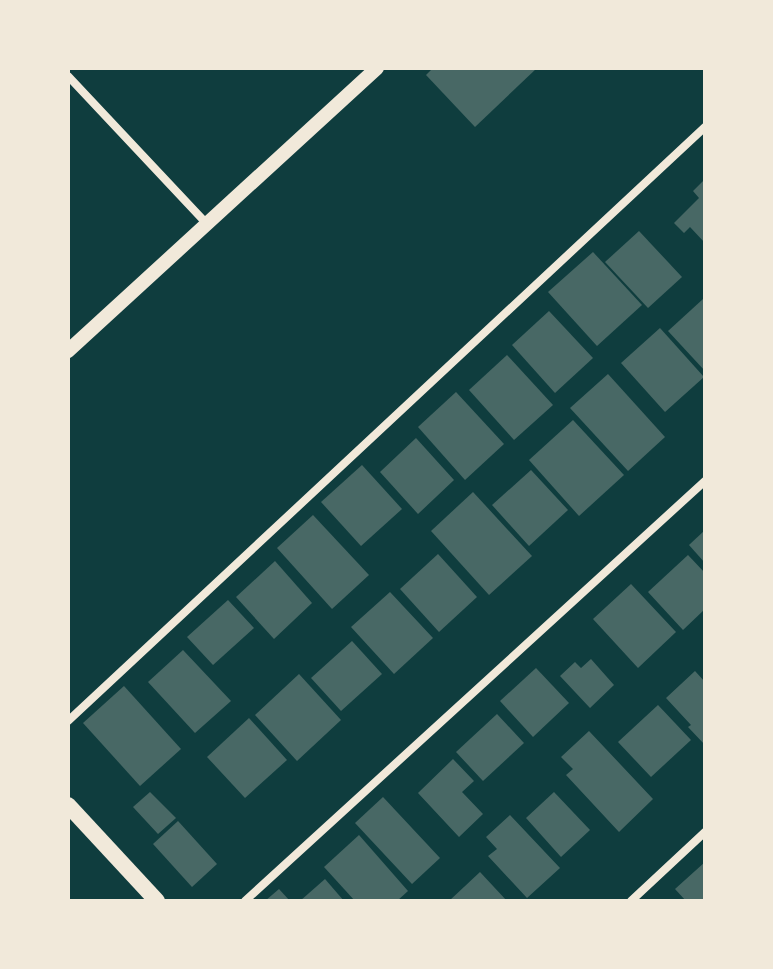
<svg xmlns="http://www.w3.org/2000/svg" width="773" height="969" font-family="'Source Sans 3',sans-serif">
	<rect width="100%" height="100%" fill="#0f3d3e"/>
	<g fill="#486865">
		<path d="M 433,68 L 537,68 L 475,127 L 426,75 Z"/>
		<path d="M 705,179 L 705,243 L 690,227 L 684,233 L 674,223 L 699,198 L 693,191 Z"/>
		<path d="M 639,231 L 682,277 L 648,308 L 605,262 Z"/>
		<path d="M 593,252 L 642,305 L 597,346 L 548,292 Z"/>
		<path d="M 703,299 L 705,301 L 705,371 L 668,331 Z"/>
		<path d="M 549,311 L 593,358 L 555,393 L 512,345 Z"/>
		<path d="M 660,328 L 704,377 L 665,412 L 621,363 Z"/>
		<path d="M 507,355 L 553,405 L 514,440 L 469,390 Z"/>
		<path d="M 608,374 L 665,437 L 628,471 L 570,408 Z"/>
		<path d="M 456,392 L 504,444 L 465,480 L 418,427 Z"/>
		<path d="M 573,420 L 624,475 L 579,516 L 529,460 Z"/>
		<path d="M 416,438 L 454,480 L 418,514 L 380,472 Z"/>
		<path d="M 362,465 L 402,509 L 361,546 L 321,502 Z"/>
		<path d="M 531,470 L 568,510 L 529,546 L 492,505 Z"/>
		<path d="M 473,492 L 532,556 L 489,595 L 431,531 Z"/>
		<path d="M 313,515 L 369,575 L 332,609 L 277,548 Z"/>
		<path d="M 705,530 L 705,563 L 689,545 Z"/>
		<path d="M 438,554 L 477,597 L 439,632 L 400,589 Z"/>
		<path d="M 688,555 L 705,573 L 705,609 L 683,630 L 648,592 Z"/>
		<path d="M 275,561 L 312,603 L 274,639 L 236,597 Z"/>
		<path d="M 631,584 L 676,632 L 638,668 L 593,619 Z"/>
		<path d="M 390,592 L 433,638 L 394,674 L 351,627 Z"/>
		<path d="M 228,600 L 254,628 L 213,665 L 187,637 Z"/>
		<path d="M 352,641 L 382,674 L 341,711 L 311,678 Z"/>
		<path d="M 183,650 L 231,701 L 195,733 L 148,682 Z"/>
		<path d="M 591,659 L 614,685 L 590,708 L 560,676 L 575,662 L 581,668 Z"/>
		<path d="M 536,668 L 569,703 L 533,737 L 500,701 Z"/>
		<path d="M 695,671 L 705,682 L 705,745 L 688,727 L 691,725 L 666,698 Z"/>
		<path d="M 299,674 L 341,720 L 297,761 L 255,715 Z"/>
		<path d="M 124,686 L 181,749 L 140,786 L 83,723 Z"/>
		<path d="M 658,705 L 691,740 L 651,777 L 618,742 Z"/>
		<path d="M 497,714 L 524,743 L 483,781 L 456,752 Z"/>
		<path d="M 249,718 L 287,760 L 245,798 L 207,757 Z"/>
		<path d="M 589,731 L 653,799 L 619,832 L 566,775 L 573,769 L 561,757 Z"/>
		<path d="M 453,759 L 474,781 L 462,792 L 483,814 L 459,837 L 418,793 Z"/>
		<path d="M 150,792 L 176,818 L 158,834 L 133,807 Z"/>
		<path d="M 554,792 L 590,830 L 561,857 L 526,818 Z"/>
		<path d="M 383,797 L 440,858 L 412,884 L 355,823 Z"/>
		<path d="M 510,815 L 560,868 L 527,898 L 488,856 L 497,849 L 486,837 Z"/>
		<path d="M 178,821 L 217,864 L 192,887 L 153,844 Z"/>
		<path d="M 359,835 L 408,891 L 397,901 L 355,901 L 324,867 Z"/>
		<path d="M 705,862 L 705,901 L 686,901 L 675,889 Z"/>
		<path d="M 480,872 L 507,901 L 449,901 Z"/>
		<path d="M 325,879 L 344,901 L 300,901 Z"/>
		<path d="M 279,889 L 290,901 L 265,901 Z"/>
	</g>
	<g fill="none" stroke-linecap="round" stroke-linejoin="round">
		<g stroke="#f1e9da" stroke-width="8">
			<path d="M 68,76 L 207,224"/>
			<path d="M 68,721 L 705,127"/>
			<path d="M 245,901 L 705,481"/>
			<path d="M 631,901 L 705,832"/>
		</g>
		<path stroke="#f1e9da" stroke-width="14" d="M 68,351 L 377,68"/>
		<path stroke="#f1e9da" stroke-width="16" d="M 68,805 L 157,901"/>
	</g>
	<rect width="773" height="969" fill="none" stroke="#f1e9da" stroke-width="140"/>
</svg>
